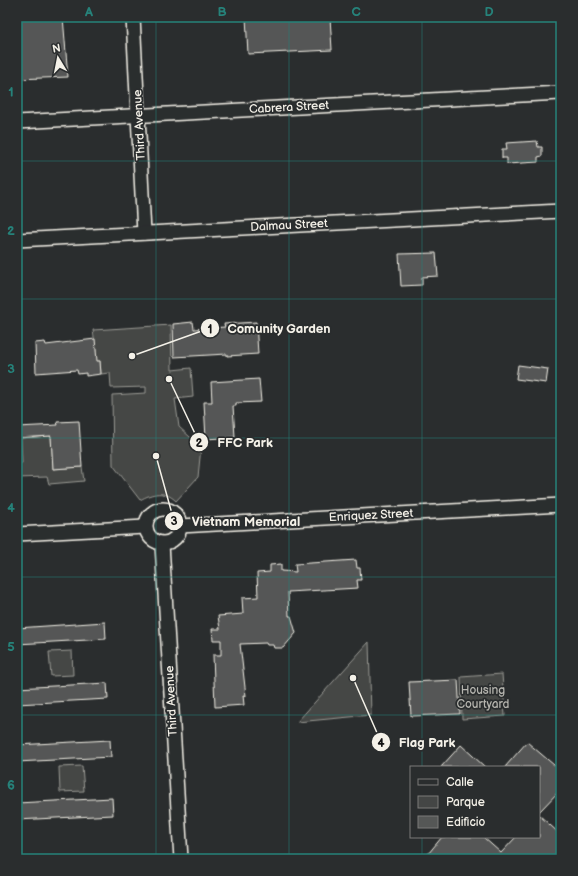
<svg xmlns="http://www.w3.org/2000/svg" width="578" height="876" font-family="'Balsamiq Sans',sans-serif">
	<rect width="100%" height="100%" fill="#2a2d2e"/>
	<filter id="ink" filterUnits="userSpaceOnUse"><feTurbulence type="fractalNoise" baseFrequency=".025" numOctaves="2"/><feDisplacementMap in="SourceGraphic" scale="8" xChannelSelector="R" yChannelSelector="G"/><feConvolveMatrix kernelMatrix="1 2 1 2 8 2 1 2 1" color-interpolation-filters="sRGB"/></filter>
	<g filter="url(#ink)">
		<g fill="#444645" stroke="#9c9c96">
			<path d="M 171,325 L 172,370 L 191,368 L 193,397 L 175,399 L 179,427 L 201,447 L 198,477 L 176,501 C 165,490 152,493 140,500 L 113,465 L 112,395 L 146,393 L 146,387 L 111,388 L 110,373 L 101,374 L 100,361 L 92,362 L 96,351 L 93,330 Z"/>
			<path d="M 51,436 L 53,469 L 82,467 L 84,481 L 49,484 L 47,477 L 17,478 L 17,464 L 22,463 L 21,438 Z"/>
			<path d="M 369,642 L 371,715 L 297,722 Z"/>
			<path d="M 72,651 L 73,675 L 51,676 L 49,652 Z"/>
			<path d="M 502,674 L 505,716 L 462,719 L 461,677 Z"/>
			<path d="M 82,766 L 84,791 L 60,792 L 59,767 Z"/>
		</g>
		<g fill="#555756" stroke="#f4f1e8">
			<path d="M 17,17 L 63,17 L 68,77 L 17,79 Z"/>
			<path d="M 246,17 L 330,17 L 332,50 L 248,54 Z"/>
			<path d="M 537,141 L 538,147 L 542,147 L 542,156 L 538,157 L 538,162 L 507,164 L 507,158 L 502,158 L 502,149 L 507,149 L 506,143 Z"/>
			<path d="M 436,253 L 438,276 L 422,277 L 422,285 L 401,286 L 399,254 Z"/>
			<path d="M 193,322 L 194,329 L 225,327 L 224,324 L 256,322 L 258,354 L 227,356 L 227,354 L 174,357 L 173,324 Z"/>
			<path d="M 95,339 L 97,361 L 100,361 L 101,374 L 86,376 L 86,373 L 78,374 L 77,370 L 36,373 L 35,343 L 45,342 L 46,345 Z"/>
			<path d="M 518,365 L 548,369 L 546,383 L 516,379 Z"/>
			<path d="M 259,379 L 261,402 L 236,403 L 236,406 L 233,406 L 235,437 L 206,439 L 204,402 L 212,402 L 211,382 Z"/>
			<path d="M 79,421 L 82,467 L 53,469 L 51,436 L 17,438 L 17,427 L 58,425 L 57,422 Z"/>
			<path d="M 356,560 L 357,568 L 360,568 L 361,580 L 357,580 L 358,588 L 288,592 L 289,616 L 291,616 L 296,633 L 283,648 L 274,648 L 273,645 L 267,645 L 266,643 L 240,644 L 246,696 L 243,695 L 244,705 L 215,707 L 213,655 L 221,655 L 221,640 L 213,640 L 212,629 L 220,629 L 218,616 L 243,614 L 242,598 L 258,597 L 257,573 L 270,572 L 270,565 L 281,564 L 281,571 L 296,572 L 295,564 Z"/>
			<path d="M 105,622 L 106,639 L 17,644 L 17,628 Z"/>
			<path d="M 458,680 L 460,714 L 411,716 L 409,682 Z"/>
			<path d="M 107,683 L 108,699 L 17,704 L 17,688 Z"/>
			<path d="M 110,740 L 111,757 L 17,762 L 17,745 Z"/>
			<path d="M 527,742 L 561,771 L 561,789 L 539,812 L 539,767 L 505,767 Z"/>
			<path d="M 461,745 L 485,767 L 441,767 Z"/>
			<path d="M 112,798 L 113,815 L 17,820 L 17,803 Z"/>
			<path d="M 539,815 L 561,835 L 561,859 L 434,859 L 428,854 L 442,837 L 483,837 L 501,853 L 516,837 L 539,837 Z"/>
		</g>
		<g fill="none" stroke-linecap="round" stroke-linejoin="round">
			<defs>
				<g id="minor">
					<path d="M 133,17 L 144,233"/>
					<path d="M 17,122 L 561,93"/>
					<path d="M 17,240 L 561,211"/>
					<circle cx="163" cy="526" r="17"/>
					<path d="M 180,526 L 561,505"/>
					<path d="M 17,534 L 145,527"/>
					<path d="M 162,544 L 181,859"/>
				</g>
			</defs>
			<use href="#minor" stroke="#f4f1e8" stroke-width="16"/>
			<use href="#minor" stroke="#2a2d2e" stroke-width="13"/>
		</g>
	</g>
	<path fill="none" stroke="#26827a" stroke-width="1" stroke-opacity="0.55" d="M 156,17 L 156,859M 289,17 L 289,859M 422,17 L 422,767M 17,161 L 561,161M 17,299 L 561,299M 17,438 L 561,438M 17,577 L 561,577M 17,715 L 561,715M 422,837 L 422,859"/>
	<g text-anchor="middle" stroke-width="3.5" stroke-linejoin="round" paint-order="stroke">
		<g font-size="12" fill="#f4f1e8" stroke="#2a2d2e">
			<text transform="translate(289 107) rotate(-3)" y="4">Cabrera Street</text>
			<text transform="translate(139 125) rotate(-93)" y="4">Third Avenue</text>
			<text transform="translate(289 225) rotate(-3)" y="4">Dalmau Street</text>
			<text transform="translate(371 515) rotate(-3)" y="4">Enriquez Street</text>
			<text transform="translate(171 701) rotate(-93)" y="4">Third Avenue</text>
		</g>
		<g font-size="12" fill="#b6b5af" stroke="#2a2d2e">
			<text x="483" y="694">Housing<tspan x="483" dy="14">Courtyard</tspan></text>
		</g>
	</g>
	<path fill="none" stroke="#f4f1e8" stroke-width="1.5" d="M132 356L210 328M169 379L199 442M156 456L174 521M353 678L381 742"/>
	<g fill="#f4f1e8" stroke="#2a2d2e" stroke-width="1.5">
		<circle cx="132" cy="356" r="4"/>
		<circle cx="169" cy="379" r="4"/>
		<circle cx="156" cy="456" r="4"/>
		<circle cx="353" cy="678" r="4"/>
		<circle cx="210" cy="328" r="10"/>
		<circle cx="199" cy="442" r="10"/>
		<circle cx="174" cy="521" r="10"/>
		<circle cx="381" cy="742" r="10"/>
	</g>
	<g font-size="12" text-anchor="middle" font-weight="bold" fill="#111">
		<text x="210" y="333">1</text>
		<text x="199" y="447">2</text>
		<text x="174" y="525">3</text>
		<text x="381" y="747">4</text>
	</g>
	<g font-size="13" text-anchor="middle" font-weight="bold" fill="#f4f1e8" stroke="#2a2d2e" stroke-width="3.5" stroke-linejoin="round" paint-order="stroke">
		<text x="279" y="333">Comunity Garden</text>
		<text x="245" y="447">FFC Park</text>
		<text x="246" y="526">Vietnam Memorial</text>
		<text x="427" y="747">Flag Park</text>
	</g>
	<rect width="578" height="876" fill="none" stroke="#2a2d2e" stroke-width="44"/>
	<rect x="410" y="766" width="130" height="72" fill="#2a2d2e" stroke="#7b7b78"/>
	<rect x="418" y="779" width="20" height="6" fill="#2a2d2e" stroke="#7b7b78"/>
	<text x="446" y="786" font-size="12" fill="#f4f1e8">Calle</text>
	<rect x="418" y="796" width="20" height="12" fill="#444645" stroke="#7b7b78"/>
	<text x="446" y="806" font-size="12" fill="#f4f1e8">Parque</text>
	<rect x="418" y="816" width="20" height="12" fill="#555756" stroke="#7b7b78"/>
	<text x="446" y="826" font-size="12" fill="#f4f1e8">Edificio</text>
	<g transform="translate(58 58) rotate(350)" stroke="#2a2d2e" stroke-width="3" paint-order="stroke">
	<path d="M0-3L7 15L0 10L-7 15Z" fill="#f4f1e8"/>
	<text y="-6" font-size="11" font-weight="bold" text-anchor="middle" fill="#f4f1e8">N</text>
	</g>
	<rect x="22" y="22" width="534" height="832" fill="none" stroke="#26827a" stroke-width="1.5"/>
	<g font-size="13" text-anchor="middle" font-weight="bold" fill="#26827a">
		<text x="89" y="16">A</text>
		<text x="222" y="16">B</text>
		<text x="356" y="16">C</text>
		<text x="489" y="16">D</text>
		<text x="11" y="96">1</text>
		<text x="11" y="235">2</text>
		<text x="11" y="373">3</text>
		<text x="11" y="512">4</text>
		<text x="11" y="651">5</text>
		<text x="11" y="789">6</text>
	</g>
</svg>
